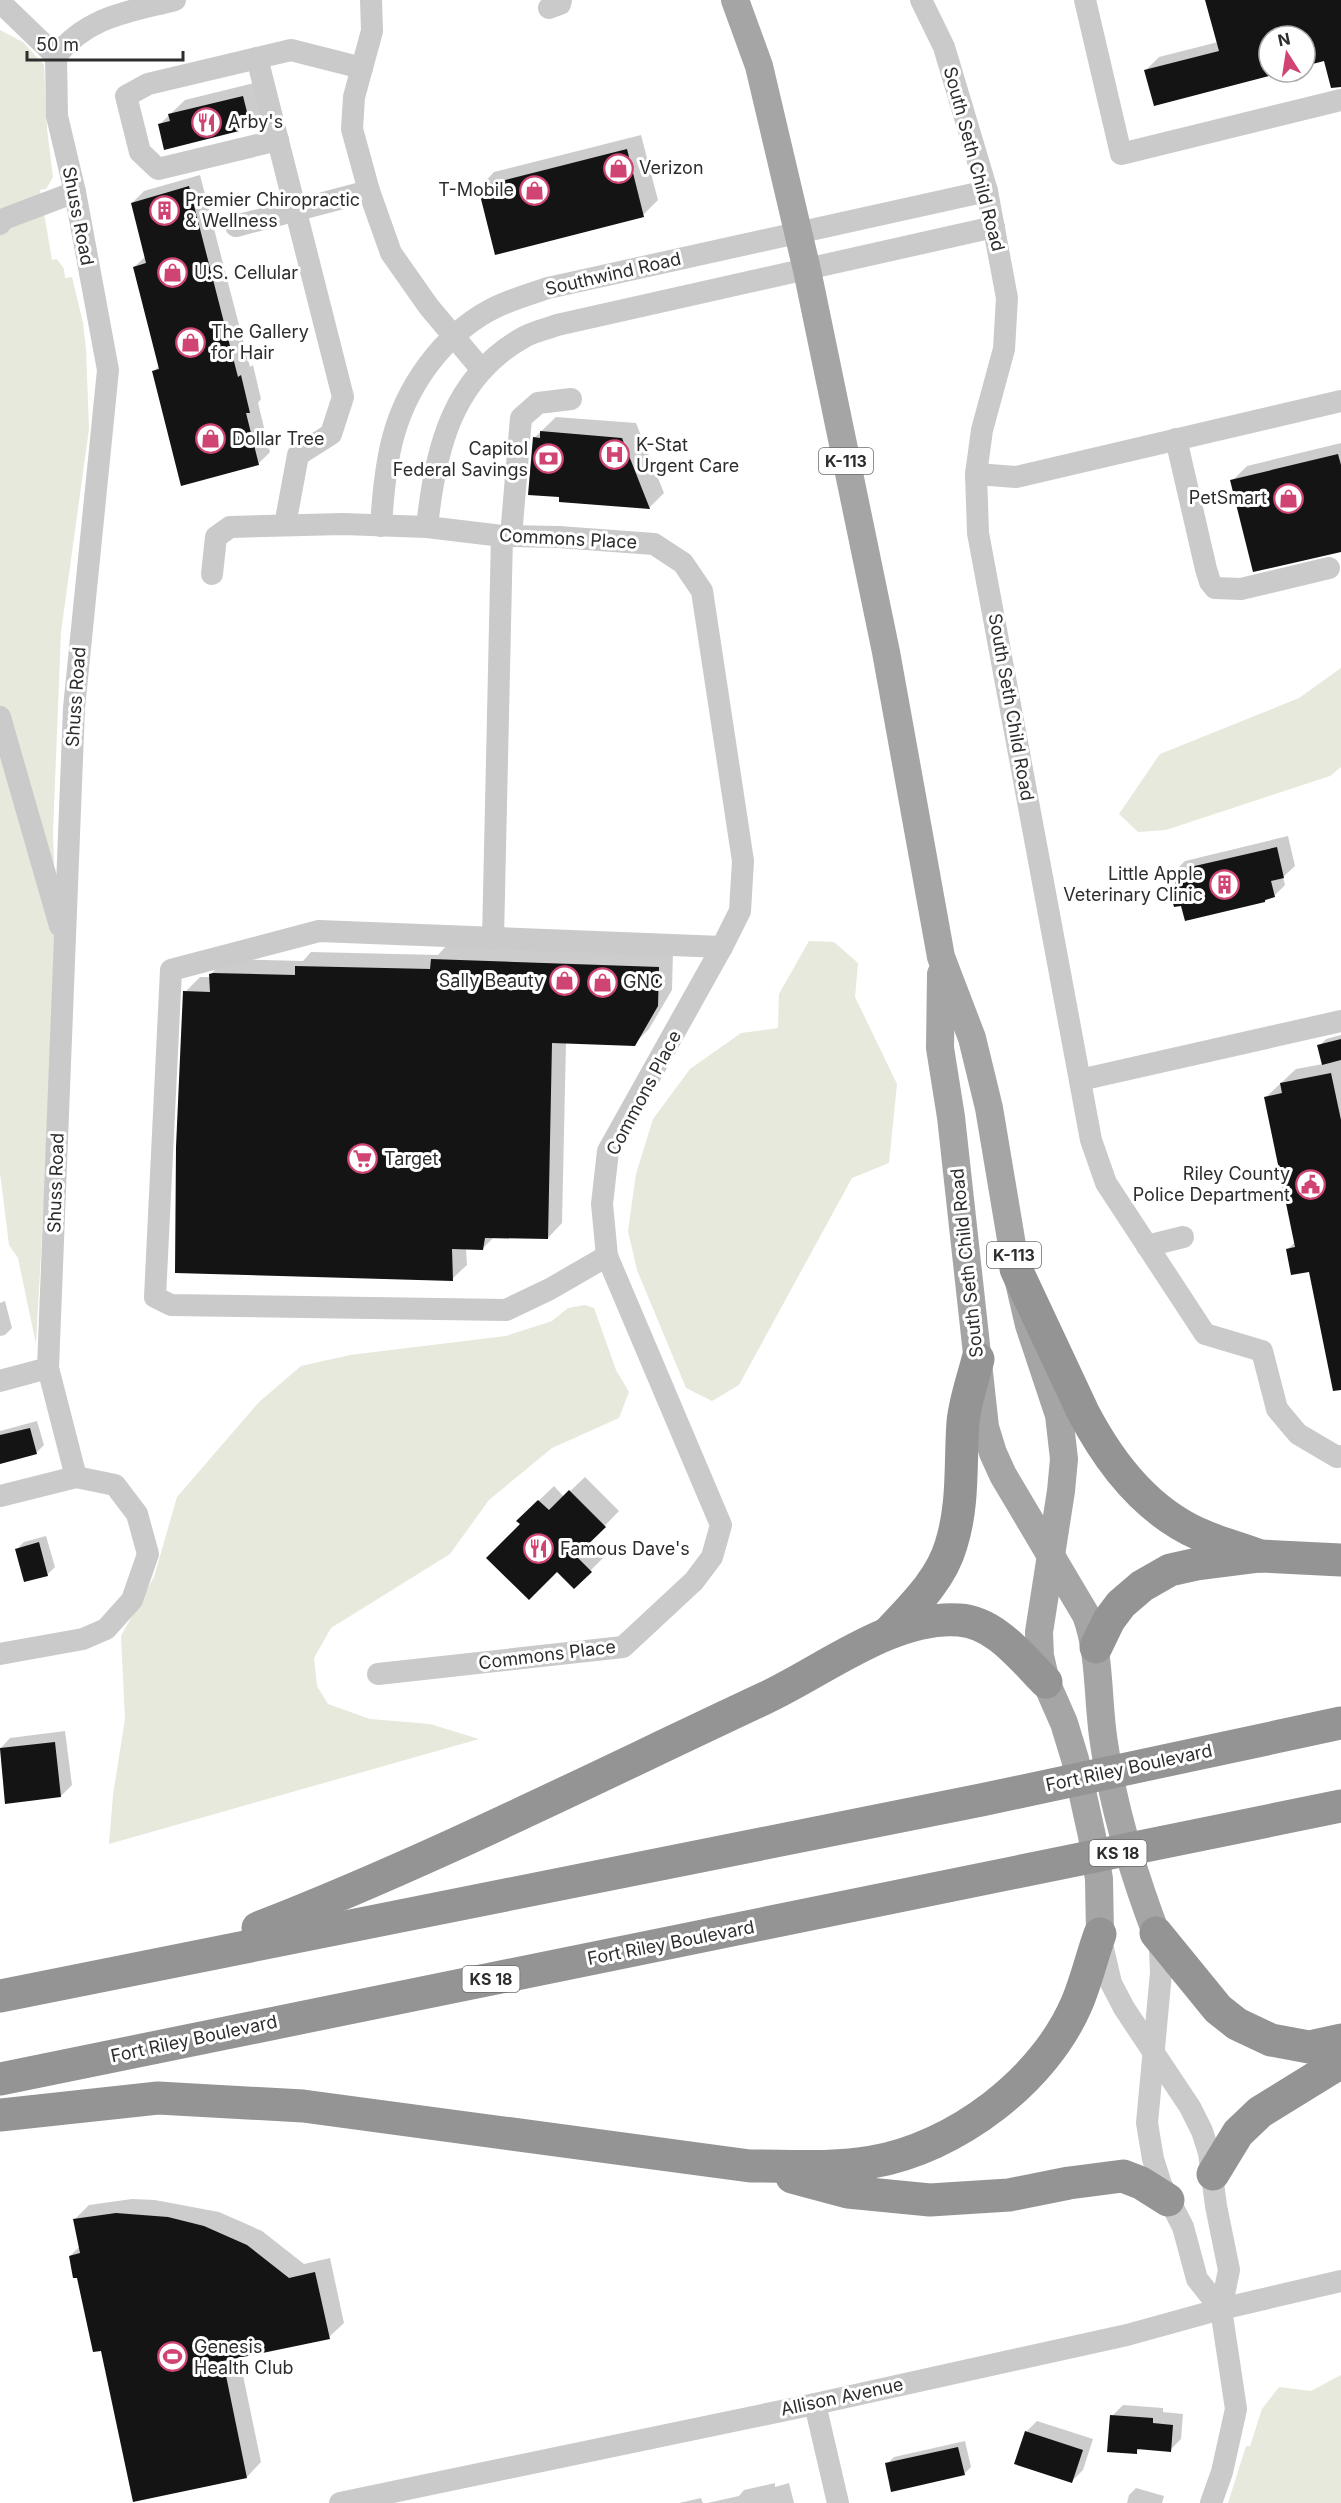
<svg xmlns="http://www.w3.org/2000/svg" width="1341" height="2503" font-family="Inter,sans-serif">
	<rect width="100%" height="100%" fill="#fff"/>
	<g fill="#e6e9dc">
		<path d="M 0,30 L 23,42 L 44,65 L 47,129 L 53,177 L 46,189 L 40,190 L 52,260 L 57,259 L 64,269 L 65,278 L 72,277 L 83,323 L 86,349 L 89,429 L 61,632 L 53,832 L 57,961 L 36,1344 L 18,1258 L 9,1245 L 0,1173 Z"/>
		<path d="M 1341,668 L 1341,767 L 1330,776 L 1166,830 L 1138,832 L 1119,814 L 1160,754 L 1299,698 Z"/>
		<path d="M 809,941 L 834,942 L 858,963 L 855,997 L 897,1084 L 889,1163 L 852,1178 L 739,1385 L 712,1401 L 686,1388 L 637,1270 L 628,1231 L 636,1174 L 653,1119 L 690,1069 L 741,1033 L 778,1028 L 779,994 Z"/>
		<path d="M 585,1305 L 594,1308 L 616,1370 L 629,1392 L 619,1418 L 552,1448 L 489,1500 L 450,1554 L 331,1628 L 314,1658 L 317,1686 L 328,1704 L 370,1719 L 430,1724 L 479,1739 L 109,1844 L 113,1795 L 125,1719 L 121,1636 L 154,1577 L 177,1497 L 259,1402 L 301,1366 L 350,1355 L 506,1336 L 552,1321 L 568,1308 Z"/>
		<path d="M 1341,2375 L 1341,2503 L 1228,2503 L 1246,2446 L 1250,2446 L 1262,2409 L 1279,2387 L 1311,2391 Z"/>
	</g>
	<g fill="#0003">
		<path d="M 1207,0 L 1341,0 L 1341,70 L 1325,59 L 1305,64 L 1305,36 L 1269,36 L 1269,72 L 1276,72 L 1155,104 L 1146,70 L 1159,57 L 1218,42 Z"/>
		<path d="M 258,82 L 265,112 L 250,127 L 160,124 L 185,100 Z"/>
		<path d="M 641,135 L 658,200 L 643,215 L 480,187 L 494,172 Z"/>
		<path d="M 200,175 L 250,367 L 253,365 L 261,399 L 258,403 L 270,452 L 258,464 L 153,372 L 159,366 L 134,267 L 146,256 L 132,203 L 144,191 Z"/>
		<path d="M 556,417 L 636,423 L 664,493 L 649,508 L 561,496 L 534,438 Z"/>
		<path d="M 1341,443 L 1341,550 L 1232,481 L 1247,466 Z"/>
		<path d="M 1288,836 L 1295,866 L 1283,877 L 1285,885 L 1274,896 L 1265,901 L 1171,888 L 1177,882 L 1174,872 L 1185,861 Z"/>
		<path d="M 447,945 L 673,952 L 672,990 L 649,1029 L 634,1044 L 566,1042 L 562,1223 L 548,1238 L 494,1237 L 483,1248 L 466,1248 L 467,1265 L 452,1279 L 185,992 L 200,977 L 210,977 L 210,975 L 225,960 L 229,959 L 303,961 L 311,952 L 438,955 Z"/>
		<path d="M 1341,1035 L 1341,1381 L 1310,1270 L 1287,1250 L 1295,1242 L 1265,1098 L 1296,1069 L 1323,1064 L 1319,1046 L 1326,1039 Z"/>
		<path d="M 5,1301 L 12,1328 L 5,1335 L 0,1336 L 0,1303 Z"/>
		<path d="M 37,1421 L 44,1445 L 37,1452 L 0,1462 L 0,1431 Z"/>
		<path d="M 585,1477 L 619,1511 L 590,1541 L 605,1556 L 574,1587 L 518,1521 L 554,1486 L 564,1497 Z"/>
		<path d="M 46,1536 L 55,1567 L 48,1574 L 26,1580 L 17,1549 L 24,1542 Z"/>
		<path d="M 65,1731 L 72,1785 L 61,1796 L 6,1803 L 0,1749 L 10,1738 Z"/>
		<path d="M 132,2199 L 155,2200 L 219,2212 L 262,2231 L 304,2264 L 330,2258 L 344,2323 L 329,2337 L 239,2356 L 261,2462 L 247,2477 L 102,2349 L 70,2256 L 80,2246 L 74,2220 L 89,2205 Z"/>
		<path d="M 1123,2405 L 1163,2408 L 1163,2412 L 1183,2414 L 1181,2439 L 1170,2450 L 1141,2448 L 1136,2452 L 1112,2416 Z"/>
		<path d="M 1037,2421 L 1093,2439 L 1083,2470 L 1072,2481 L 1026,2432 Z"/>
		<path d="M 965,2441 L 971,2467 L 964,2474 L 887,2464 L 894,2457 Z"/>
		<path d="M 775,2483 L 775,2487 L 789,2483 L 794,2503 L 707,2503 L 739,2496 L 744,2490 Z"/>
		<path d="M 1136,2488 L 1164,2496 L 1162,2503 L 1127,2503 L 1129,2495 Z"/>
		<path d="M 701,2498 L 703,2503 L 679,2503 Z"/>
	</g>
	<g fill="#141414">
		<path d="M 1205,0 L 1341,0 L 1341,87 L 1331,88 L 1324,61 L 1305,66 L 1305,36 L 1269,36 L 1269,76 L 1154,106 L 1144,70 L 1219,51 Z"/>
		<path d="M 243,96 L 251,128 L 164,150 L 158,124 L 170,121 L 168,114 Z"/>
		<path d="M 627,149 L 644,217 L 495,255 L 478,187 Z"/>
		<path d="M 189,186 L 238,377 L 241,375 L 250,413 L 246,413 L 259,465 L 181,486 L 152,371 L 159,369 L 133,267 L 146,263 L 131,203 Z"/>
		<path d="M 540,431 L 622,438 L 650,509 L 559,502 L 559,497 L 528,495 L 533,437 L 540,438 Z"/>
		<path d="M 1338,454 L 1341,465 L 1341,552 L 1253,572 L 1230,480 Z"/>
		<path d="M 1277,847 L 1284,878 L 1271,881 L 1275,897 L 1265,900 L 1265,902 L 1185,921 L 1181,906 L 1174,907 L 1169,888 L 1176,886 L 1173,871 Z"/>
		<path d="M 431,959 L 659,967 L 658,1006 L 635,1046 L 552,1043 L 548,1239 L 485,1238 L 483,1250 L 452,1249 L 453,1281 L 175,1273 L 176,1147 L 183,991 L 210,992 L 209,974 L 213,973 L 295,975 L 295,966 L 430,969 Z"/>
		<path d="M 1341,1039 L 1341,1060 L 1322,1065 L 1317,1045 Z"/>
		<path d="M 1331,1073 L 1341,1120 L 1341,1390 L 1333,1391 L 1309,1272 L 1291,1275 L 1286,1249 L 1295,1247 L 1264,1097 L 1282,1093 L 1280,1083 Z"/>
		<path d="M 30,1428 L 37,1454 L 0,1464 L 0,1435 Z"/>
		<path d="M 569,1490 L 606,1527 L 576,1556 L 592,1572 L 574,1589 L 557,1572 L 529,1600 L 486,1558 L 520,1524 L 516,1521 L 538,1500 L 549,1510 Z"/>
		<path d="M 39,1542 L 48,1576 L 24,1582 L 15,1549 Z"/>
		<path d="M 55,1742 L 61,1797 L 5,1804 L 0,1748 Z"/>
		<path d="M 116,2213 L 168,2217 L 204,2226 L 247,2245 L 289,2278 L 315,2272 L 330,2339 L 223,2361 L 247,2478 L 133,2502 L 101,2351 L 93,2352 L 77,2278 L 73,2278 L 69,2256 L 80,2253 L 73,2219 Z"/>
		<path d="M 1110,2415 L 1153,2418 L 1153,2423 L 1173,2425 L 1171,2452 L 1137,2449 L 1137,2454 L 1107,2452 Z"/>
		<path d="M 1025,2431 L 1083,2450 L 1072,2483 L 1014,2464 Z"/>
		<path d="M 958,2447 L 965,2475 L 891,2492 L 885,2463 Z"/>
	</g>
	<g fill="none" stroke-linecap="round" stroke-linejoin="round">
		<g stroke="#cacaca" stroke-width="22">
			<path d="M 371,0 L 372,31 L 354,97 L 352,129 L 369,191 L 391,253 L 429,307 L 482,370"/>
			<path d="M 921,0 L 944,47 L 987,191 L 1007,298 L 1004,349 L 982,430 L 976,474 L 978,533 L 1091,1140 L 1106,1183 L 1205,1334 L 1262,1351 L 1277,1409 L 1298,1434 L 1337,1457 L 1341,1456"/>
			<path d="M 1085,0 L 1121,154 L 1341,100"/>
			<path d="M 0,2 L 56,56"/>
			<path d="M 549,8 L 560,4 L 561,0"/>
			<path d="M 257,58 L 343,397 L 331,434 L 298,455 L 285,525"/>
			<path d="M 278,140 L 158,169 L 140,152 L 126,96 L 148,84 L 291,50 L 362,68"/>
			<path d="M 0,224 L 4,219 L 75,192"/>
			<path d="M 236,226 L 369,191"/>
			<path d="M 1176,439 L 1206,569 L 1210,582 L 1215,588 L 1241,589 L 1329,568"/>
			<path d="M 976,474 L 1016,477 L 1341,401"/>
			<path d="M 381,526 C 385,460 392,408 436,355 C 452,336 473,318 496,307 C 513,299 530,294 548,288 L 987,191"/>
			<path d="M 427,527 C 435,450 452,376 526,336 C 536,331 547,329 557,325 L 994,227"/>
			<path d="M 511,536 L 521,418 L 538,403 L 571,399"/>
			<path d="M 212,574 L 216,537 L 230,527 L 343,524 L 427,527 L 502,536 L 559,537 L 654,544 L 683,563 L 702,591 L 743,861 L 740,911 L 722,947 L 608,1151 L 602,1204 L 607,1256 L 721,1525 L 712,1557 L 694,1581 L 623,1647 L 378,1674"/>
			<path d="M 0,717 L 60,926"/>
			<path d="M 493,939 L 502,536"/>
			<path d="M 1080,1080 L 1341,1021"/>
			<path d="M 1147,1246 L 1183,1237"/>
			<path d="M 607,1256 L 550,1289 L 506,1310 L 171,1305 L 155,1297 L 171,970 L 319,931 L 722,947"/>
			<path d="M 0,1381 L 48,1368"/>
			<path d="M 76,1477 L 48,1368 L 74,708 L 108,370 L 75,192 L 57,116 L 56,56 C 88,16 128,12 175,0"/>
			<path d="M 0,1496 L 76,1477 L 115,1485 L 137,1514 L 148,1554 L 132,1600 L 106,1629 L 83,1639 L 0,1654"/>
			<path d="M 1156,1936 L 1160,1949 L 1161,1973 L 1147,2123 L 1153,2159 L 1161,2184 L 1183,2227 L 1197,2279 L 1221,2309"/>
			<path d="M 1101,1940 L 1111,1983 L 1124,2008 L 1190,2107 L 1202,2131 L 1209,2153 L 1216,2206 L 1229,2270 L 1221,2309 L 1236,2409 L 1222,2472 L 1211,2503"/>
			<path d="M 815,2404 L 838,2503"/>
			<path d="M 340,2503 L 815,2404 L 1127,2335 L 1221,2309 L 1341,2281"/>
		</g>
		<g stroke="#a5a5a5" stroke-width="28">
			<path d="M 735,0 L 759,66 L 807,270 L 886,652 L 941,957 L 972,1038 L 989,1108 L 1016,1269 L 1029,1325 L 1059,1415 L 1064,1459 L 1061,1491 L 1039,1632 L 1040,1656 L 1046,1682 L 1064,1723 L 1075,1759 L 1092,1836 L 1099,1879 L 1100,1934"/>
			<path d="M 941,974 L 940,1048 L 951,1117 L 985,1427 L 993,1453 L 1003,1475 L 1086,1615 C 1101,1656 1097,1700 1104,1743 C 1113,1808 1133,1872 1156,1933"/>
		</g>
		<g stroke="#949494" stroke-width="33">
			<path d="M 1016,1269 L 1083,1412 C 1109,1462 1145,1510 1199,1534 C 1218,1543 1240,1548 1260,1556"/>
			<path d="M 888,1633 C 912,1607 941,1580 951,1545 C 964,1504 960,1463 963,1422 C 965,1401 973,1379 978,1359"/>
			<path d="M 1096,1647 L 1109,1620 L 1121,1604 L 1142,1586 L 1170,1570 L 1197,1564 L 1260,1556 L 1341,1560"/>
			<path d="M 258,1928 C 430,1861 596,1777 763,1699 C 822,1672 892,1615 959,1620 C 995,1622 1022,1658 1046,1682"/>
			<path d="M 1156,1933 L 1218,2009 L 1237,2024 L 1271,2040 L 1309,2047 L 1341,2040"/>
			<path d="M 0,1996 L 981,1800 L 1341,1723"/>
			<path d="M 0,2079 L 1341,1806"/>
			<path d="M 0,2115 L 158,2098 L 303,2106 L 750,2166 C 790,2166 832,2169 872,2162 C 955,2148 1044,2081 1077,2003 C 1086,1982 1092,1956 1100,1934"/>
			<path d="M 1213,2174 L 1238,2133 L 1260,2112 L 1341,2062"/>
			<path d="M 792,2177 L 848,2192 L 930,2200 L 1009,2195 L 1069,2183 L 1123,2176 L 1141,2183 L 1168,2200"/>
		</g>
	</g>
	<defs>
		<symbol id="restaurant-ring" viewBox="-11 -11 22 22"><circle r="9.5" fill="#fff" stroke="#cf4473" stroke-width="1.5"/><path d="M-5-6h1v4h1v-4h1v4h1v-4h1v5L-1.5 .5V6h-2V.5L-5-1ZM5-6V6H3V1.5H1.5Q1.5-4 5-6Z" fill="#cf4473"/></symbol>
		<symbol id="shop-ring" viewBox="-11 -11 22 22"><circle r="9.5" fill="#fff" stroke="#cf4473" stroke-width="1.5"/><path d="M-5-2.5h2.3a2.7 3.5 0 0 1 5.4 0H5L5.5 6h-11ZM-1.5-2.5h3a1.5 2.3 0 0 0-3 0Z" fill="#cf4473"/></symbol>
		<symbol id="building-ring" viewBox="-11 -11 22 22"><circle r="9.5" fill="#fff" stroke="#cf4473" stroke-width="1.5"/><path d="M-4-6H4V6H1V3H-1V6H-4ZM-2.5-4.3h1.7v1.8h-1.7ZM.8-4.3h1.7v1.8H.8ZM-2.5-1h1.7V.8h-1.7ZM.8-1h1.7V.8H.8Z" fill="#cf4473"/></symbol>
		<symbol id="hospital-ring" viewBox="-11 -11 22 22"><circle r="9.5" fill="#fff" stroke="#cf4473" stroke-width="1.5"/><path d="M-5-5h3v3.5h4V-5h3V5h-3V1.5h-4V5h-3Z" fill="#cf4473"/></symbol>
		<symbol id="bank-ring" viewBox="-11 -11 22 22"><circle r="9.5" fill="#fff" stroke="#cf4473" stroke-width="1.5"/><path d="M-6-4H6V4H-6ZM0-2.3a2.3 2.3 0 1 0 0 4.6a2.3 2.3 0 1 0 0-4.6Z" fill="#cf4473"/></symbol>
		<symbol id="supermarket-ring" viewBox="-11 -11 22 22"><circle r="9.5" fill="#fff" stroke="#cf4473" stroke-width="1.5"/><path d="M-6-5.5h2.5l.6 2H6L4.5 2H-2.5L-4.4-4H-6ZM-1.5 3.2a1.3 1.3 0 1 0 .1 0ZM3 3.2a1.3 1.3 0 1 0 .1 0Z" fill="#cf4473"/></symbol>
		<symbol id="civic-ring" viewBox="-11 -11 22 22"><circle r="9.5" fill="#fff" stroke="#cf4473" stroke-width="1.5"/><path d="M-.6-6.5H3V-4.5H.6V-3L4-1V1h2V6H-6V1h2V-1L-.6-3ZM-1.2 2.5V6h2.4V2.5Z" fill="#cf4473"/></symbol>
		<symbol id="stadium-ring" viewBox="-11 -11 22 22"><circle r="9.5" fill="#fff" stroke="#cf4473" stroke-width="1.5"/><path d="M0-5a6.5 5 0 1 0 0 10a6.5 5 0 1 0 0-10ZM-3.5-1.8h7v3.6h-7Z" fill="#cf4473"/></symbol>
	</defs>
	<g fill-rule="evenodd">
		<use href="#restaurant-ring" x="190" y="106" width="33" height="33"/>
		<use href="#shop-ring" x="602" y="152" width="33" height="33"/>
		<use href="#shop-ring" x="518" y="174" width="33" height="33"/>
		<use href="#building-ring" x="148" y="194" width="33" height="33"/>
		<use href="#shop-ring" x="156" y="256" width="33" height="33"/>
		<use href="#shop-ring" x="174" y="326" width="33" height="33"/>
		<use href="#shop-ring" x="194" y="422" width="33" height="33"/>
		<use href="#hospital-ring" x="598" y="438" width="33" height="33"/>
		<use href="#bank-ring" x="532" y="442" width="33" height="33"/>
		<use href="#shop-ring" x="1272" y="482" width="33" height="33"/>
		<use href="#building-ring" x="1208" y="868" width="33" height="33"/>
		<use href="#shop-ring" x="548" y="964" width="33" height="33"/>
		<use href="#shop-ring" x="586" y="966" width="33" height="33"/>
		<use href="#supermarket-ring" x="346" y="1142" width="33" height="33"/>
		<use href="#civic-ring" x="1294" y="1168" width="33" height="33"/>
		<use href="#restaurant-ring" x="522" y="1532" width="33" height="33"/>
		<use href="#stadium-ring" x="156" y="2340" width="33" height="33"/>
	</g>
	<g text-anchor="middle" stroke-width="6" stroke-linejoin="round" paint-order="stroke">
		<g fill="#fff" stroke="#6c6c6c" stroke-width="1.5">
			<rect x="819" y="448" width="54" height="26" rx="4.5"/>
			<rect x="987" y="1242" width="54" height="26" rx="4.5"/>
			<rect x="1089.5" y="1840" width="57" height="26" rx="4.5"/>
			<rect x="462.5" y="1966" width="57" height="26" rx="4.5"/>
		</g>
		<g font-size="16" font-weight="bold" fill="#2d2d2d">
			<text x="846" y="467">K-113</text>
			<text x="1014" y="1261">K-113</text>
			<text x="1118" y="1859">KS 18</text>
			<text x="491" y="1985">KS 18</text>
		</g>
		<g font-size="18" fill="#2d2d2d" stroke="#fff" text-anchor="start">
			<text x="228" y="128">Arby's</text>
			<text x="639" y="174">Verizon</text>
			<text x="514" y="196" text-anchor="end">T-Mobile</text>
			<text x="185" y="206">Premier Chiropractic<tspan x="185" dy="21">&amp; Wellness</tspan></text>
			<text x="194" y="279">U.S. Cellular</text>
			<text x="211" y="338">The Gallery<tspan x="211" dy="21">for Hair</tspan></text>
			<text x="232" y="445">Dollar Tree</text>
			<text x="636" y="451">K-Stat<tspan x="636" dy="21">Urgent Care</tspan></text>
			<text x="528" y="455" text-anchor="end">Capitol<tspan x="528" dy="21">Federal Savings</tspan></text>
			<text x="1267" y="504" text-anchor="end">PetSmart</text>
			<text x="1203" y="880" text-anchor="end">Little Apple<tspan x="1203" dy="21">Veterinary Clinic</tspan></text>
			<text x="544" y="987" text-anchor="end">Sally Beauty</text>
			<text x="623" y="988">GNC</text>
			<text x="384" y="1165">Target</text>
			<text x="1290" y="1180" text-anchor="end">Riley County<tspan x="1290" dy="21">Police Department</tspan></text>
			<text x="560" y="1555">Famous Dave's</text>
			<text x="194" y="2353">Genesis<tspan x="194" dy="21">Health Club</tspan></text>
		</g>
		<g font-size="18" fill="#2d2d2d" stroke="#fff">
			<text transform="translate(974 159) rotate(75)" y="6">South Seth Child Road</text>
			<text transform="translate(78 216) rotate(79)" y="6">Shuss Road</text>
			<text transform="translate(613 274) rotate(-13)" y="6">Southwind Road</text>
			<text transform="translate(568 539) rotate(3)" y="6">Commons Place</text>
			<text transform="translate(76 697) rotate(-86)" y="6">Shuss Road</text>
			<text transform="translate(1011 707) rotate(80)" y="6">South Seth Child Road</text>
			<text transform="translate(644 1093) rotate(-62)" y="6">Commons Place</text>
			<text transform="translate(56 1183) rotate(-88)" y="6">Shuss Road</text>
			<text transform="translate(967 1263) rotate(-96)" y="6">South Seth Child Road</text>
			<text transform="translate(547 1655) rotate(-7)" y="6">Commons Place</text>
			<text transform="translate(1129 1768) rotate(-12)" y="6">Fort Riley Boulevard</text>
			<text transform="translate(671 1943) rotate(-11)" y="6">Fort Riley Boulevard</text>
			<text transform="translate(194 2039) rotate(-12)" y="6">Fort Riley Boulevard</text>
			<text transform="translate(842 2397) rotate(-12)" y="6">Allison Avenue</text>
		</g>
	</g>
	<g transform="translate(1287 54) rotate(348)"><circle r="28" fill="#ffffff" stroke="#ababab" stroke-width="1.5"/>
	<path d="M0-4.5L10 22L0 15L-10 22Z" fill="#cf4473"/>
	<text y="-9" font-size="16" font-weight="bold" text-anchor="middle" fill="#2d2d2d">N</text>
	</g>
	<path d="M27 51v9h156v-9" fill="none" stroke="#2d2d2d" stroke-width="3"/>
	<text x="36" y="51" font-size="18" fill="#2d2d2d" stroke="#ffffff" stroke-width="4.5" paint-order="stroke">50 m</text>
</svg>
